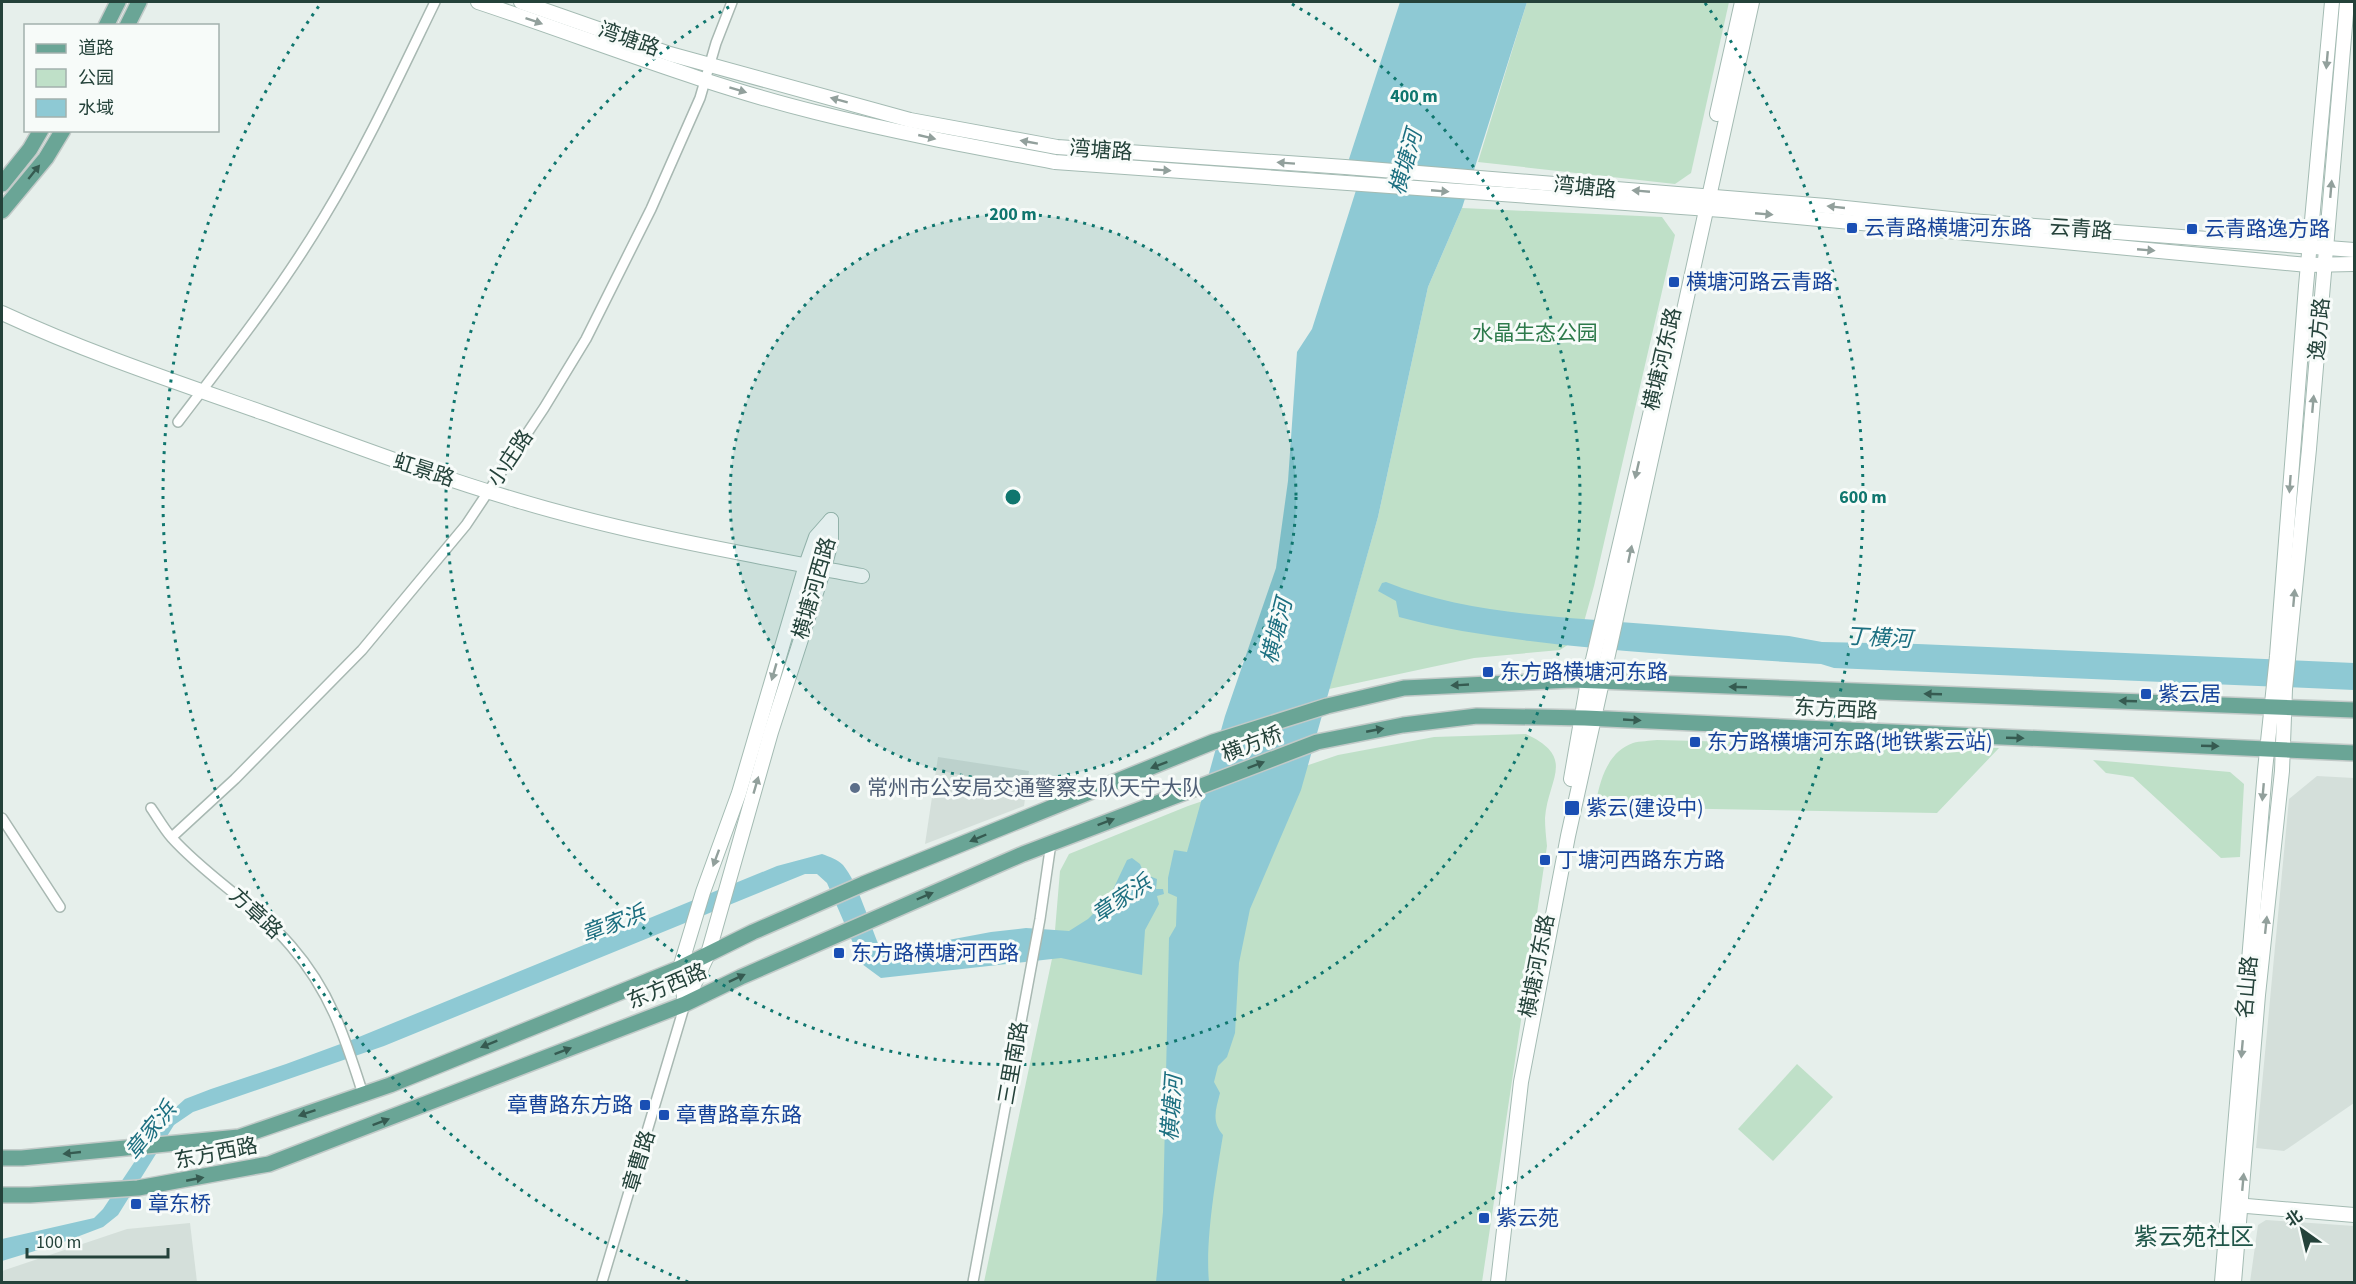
<svg xmlns="http://www.w3.org/2000/svg" width="2356" height="1284" font-family="'Source Sans 3','Noto Sans SC',sans-serif">
	<rect width="100%" height="100%" fill="#e6efeb"/>
	<g fill="#d4dfda">
		<path d="M 938,757 L 1029,771 L 1024,806 L 925,844 Z"/>
		<path d="M 2317,776 L 2354,778 L 2354,1103 L 2284,1151 L 2256,1148 L 2289,799 Z"/>
		<path d="M 2266,1220 L 2354,1226 L 2354,1282 L 2250,1282 L 2258,1225 Z"/>
		<path d="M 190,1223 L 197,1282 L 2,1282 L 2,1271 L 127,1229 Z"/>
	</g>
	<g fill="#bfe0c8">
		<path d="M 1527,2 L 1729,2 L 1691,173 L 1675,184 L 1478,162 Z"/>
		<path d="M 1462,208 L 1662,217 L 1675,235 L 1594,586 L 1582,629 L 1575,640 L 1560,650 L 1474,658 L 1329,689 L 1378,517 L 1428,287 Z"/>
		<path d="M 1526,734 C 1577,758 1548,778 1545,818 C 1545,827 1546,837 1547,846 L 1482,1282 L 984,1282 L 1053,954 L 1060,871 L 1069,854 L 1188,806 L 1338,755 L 1434,737 Z"/>
		<path d="M 1657,740 L 1999,748 L 1937,813 L 1659,808 L 1596,801 C 1601,778 1608,752 1633,743 C 1640,741 1650,741 1657,740 Z"/>
		<path d="M 2093,760 L 2230,772 L 2244,784 L 2240,857 L 2221,858 L 2133,777 L 2106,773 Z"/>
		<path d="M 1797,1064 L 1833,1097 L 1773,1161 L 1738,1129 Z"/>
	</g>
	<g fill="#8ec9d4">
		<path d="M 1400,2 L 1527,2 L 1462,208 L 1428,287 L 1378,517 L 1301,790 L 1250,909 L 1239,963 L 1235,1033 L 1227,1057 L 1218,1066 L 1214,1082 L 1220,1093 C 1216,1109 1211,1121 1223,1135 C 1216,1178 1205,1240 1209,1282 L 1156,1282 L 1163,1212 L 1169,938 L 1176,926 L 1177,897 L 1168,893 L 1168,878 L 1174,850 L 1187,852 L 1225,716 L 1276,568 L 1288,481 L 1297,352 L 1312,329 L 1358,184 L 1349,159 Z"/>
		<path d="M 1386,582 C 1458,611 1542,616 1620,622 C 1676,626 1733,631 1789,636 L 1822,642 L 1918,644 L 2354,663 L 2354,690 L 1834,668 L 1821,664 C 1724,658 1626,653 1530,641 C 1486,635 1442,629 1399,617 L 1396,601 L 1378,591 L 1382,583 Z"/>
		<path d="M 822,854 C 830,857 837,859 843,865 C 858,883 870,925 880,948 L 886,953 L 894,955 L 943,941 L 991,932 L 1026,928 L 1069,931 L 1088,919 L 1109,898 L 1127,860 L 1132,858 L 1140,864 L 1144,874 L 1157,879 L 1156,889 L 1163,889 L 1164,894 L 1157,896 L 1159,904 L 1145,930 L 1142,975 L 1061,958 L 881,978 L 862,964 L 827,883 L 817,874 L 805,874 L 384,1046 L 193,1112 L 174,1125 L 118,1215 L 103,1227 L 61,1243 L 2,1261 L 2,1239 L 94,1218 L 103,1209 L 163,1119 L 185,1099 L 211,1089 L 286,1064 L 354,1039 L 777,866 Z"/>
	</g>
	<g fill="none" stroke-linecap="round" stroke-linejoin="round">
		<defs>
			<g id="street">
				<path d="M 178,422 C 229,355 281,289 324,217 C 366,148 400,74 435,2"/>
				<path d="M 151,808 C 158,818 164,829 172,838 C 208,878 256,905 291,946 C 331,992 345,1038 363,1094"/>
				<path d="M 2,818 L 60,907"/>
				<path d="M 172,837 L 235,779 L 362,650 L 466,525 L 544,408 L 586,339 L 651,209 L 700,98 L 716,43 L 732,2"/>
				<path d="M 602,1282 L 685,1004"/>
				<path d="M 973,1282 L 1040,919 L 1051,843"/>
			</g>
			<g id="secondary">
				<path d="M 478,2 C 590,39 701,84 815,112 C 894,132 975,147 1055,162 L 1723,210 L 2308,265 L 2354,264"/>
				<path d="M 521,2 L 670,54 L 910,120 L 1057,147 L 1345,167 L 1826,206 L 1970,221 L 2354,250"/>
				<path d="M 1717,114 L 1742,2"/>
				<path d="M 2,313 C 86,352 176,382 264,413 C 348,443 431,475 516,500 C 629,534 746,554 862,576"/>
				<path d="M 1571,779 L 1588,681 L 1670,329"/>
				<path d="M 685,1004 L 680,968 L 703,892 L 739,793 L 806,565 L 816,537 L 831,520"/>
				<path d="M 685,1004 L 708,954 L 771,732 L 824,568 L 831,542 L 831,520"/>
				<path d="M 2235,1205 L 2354,1215"/>
				<path d="M 1498,1282 L 1521,1082 L 1568,836 L 1752,2"/>
				<path d="M 2222,1282 L 2265,770 L 2277,656 L 2306,286 L 2332,2"/>
				<path d="M 2234,1282 L 2258,995 L 2282,771 L 2285,689 L 2309,449 L 2347,2"/>
			</g>
			<g id="primary">
				<path d="M 106,26 L 118,2"/>
				<path d="M 127,26 L 139,2"/>
				<path d="M 2,184 L 30,149 L 41,130"/>
				<path d="M 2,211 L 46,158 L 63,130"/>
				<path d="M 2,1158 L 22,1158 L 239,1137 L 390,1085 L 680,968 L 753,932 L 863,884 L 1213,742 L 1327,706 L 1404,688 L 1572,680 L 2354,710"/>
				<path d="M 2,1195 L 30,1195 L 138,1188 L 269,1164 L 685,1004 L 741,977 L 1023,854 L 1317,742 L 1403,725 L 1477,716 L 1585,718 L 2354,753"/>
			</g>
		</defs>
		<use href="#street" stroke="#a8b8b2" stroke-width="12"/>
		<use href="#secondary" stroke="#a4bbb3" stroke-width="16"/>
		<use href="#primary" stroke="#c2cac8" stroke-width="18"/>
		<use href="#street" stroke="#fff" stroke-width="9"/>
		<use href="#secondary" stroke="#fff" stroke-width="14"/>
		<use href="#primary" stroke="#6aa596" stroke-width="15"/>
	</g>
	<defs><path id="oneway-solid" d="M-6-.8H1V-3.2L6.5 0L1 3.2V.8H-6Z" transform="scale(1.5)"/></defs>
	<g fill="#92a09c">
		<use href="#oneway-solid" transform="translate(534 21) rotate(19)"/>
		<use href="#oneway-solid" transform="translate(2327 60) rotate(95)"/>
		<use href="#oneway-solid" transform="translate(738 90) rotate(17)"/>
		<use href="#oneway-solid" transform="translate(839 100) rotate(-165)"/>
		<use href="#oneway-solid" transform="translate(927 137) rotate(13)"/>
		<use href="#oneway-solid" transform="translate(1029 142) rotate(-170)"/>
		<use href="#oneway-solid" transform="translate(1286 163) rotate(-176)"/>
		<use href="#oneway-solid" transform="translate(1162 170) rotate(4)"/>
		<use href="#oneway-solid" transform="translate(2331 189) rotate(-85)"/>
		<use href="#oneway-solid" transform="translate(1440 191) rotate(5)"/>
		<use href="#oneway-solid" transform="translate(1641 191) rotate(-175)"/>
		<use href="#oneway-solid" transform="translate(1836 207) rotate(-174)"/>
		<use href="#oneway-solid" transform="translate(1764 214) rotate(5)"/>
		<use href="#oneway-solid" transform="translate(2146 250) rotate(5)"/>
		<use href="#oneway-solid" transform="translate(2313 404) rotate(-85)"/>
		<use href="#oneway-solid" transform="translate(1637 470) rotate(103)"/>
		<use href="#oneway-solid" transform="translate(2290 484) rotate(94)"/>
		<use href="#oneway-solid" transform="translate(1630 554) rotate(-78)"/>
		<use href="#oneway-solid" transform="translate(2294 598) rotate(-85)"/>
		<use href="#oneway-solid" transform="translate(774 672) rotate(106)"/>
		<use href="#oneway-solid" transform="translate(756 785) rotate(-74)"/>
		<use href="#oneway-solid" transform="translate(2263 792) rotate(95)"/>
		<use href="#oneway-solid" transform="translate(716 858) rotate(110)"/>
		<use href="#oneway-solid" transform="translate(2266 925) rotate(-84)"/>
		<use href="#oneway-solid" transform="translate(2242 1049) rotate(95)"/>
		<use href="#oneway-solid" transform="translate(2243 1182) rotate(-85)"/>
	</g>
	<g fill="#365b51">
		<use href="#oneway-solid" transform="translate(34 172) rotate(-51)"/>
		<use href="#oneway-solid" transform="translate(1460 685) rotate(177)"/>
		<use href="#oneway-solid" transform="translate(1738 687) rotate(-178)"/>
		<use href="#oneway-solid" transform="translate(1933 694) rotate(-178)"/>
		<use href="#oneway-solid" transform="translate(2128 701) rotate(-178)"/>
		<use href="#oneway-solid" transform="translate(1632 720) rotate(3)"/>
		<use href="#oneway-solid" transform="translate(1375 730) rotate(-11)"/>
		<use href="#oneway-solid" transform="translate(2015 738) rotate(2)"/>
		<use href="#oneway-solid" transform="translate(2210 746) rotate(2)"/>
		<use href="#oneway-solid" transform="translate(1159 765) rotate(159)"/>
		<use href="#oneway-solid" transform="translate(1256 765) rotate(-21)"/>
		<use href="#oneway-solid" transform="translate(1106 822) rotate(-21)"/>
		<use href="#oneway-solid" transform="translate(978 838) rotate(157)"/>
		<use href="#oneway-solid" transform="translate(925 896) rotate(-23)"/>
		<use href="#oneway-solid" transform="translate(737 978) rotate(-25)"/>
		<use href="#oneway-solid" transform="translate(489 1044) rotate(158)"/>
		<use href="#oneway-solid" transform="translate(563 1051) rotate(-21)"/>
		<use href="#oneway-solid" transform="translate(307 1113) rotate(161)"/>
		<use href="#oneway-solid" transform="translate(381 1122) rotate(-21)"/>
		<use href="#oneway-solid" transform="translate(72 1153) rotate(174)"/>
		<use href="#oneway-solid" transform="translate(195 1179) rotate(-11)"/>
	</g>
	<circle cx="1013" cy="497" r="283" fill="#0f766e" fill-opacity=".12"/>
	<g fill="none" stroke="#0f766e" stroke-width="3" stroke-dasharray="3 6">
		<circle cx="1013" cy="497" r="283"/>
		<path d="M1292 4A567 567 0 1 1 734 4"/>
		<path d="M688 1282A850 850 0 0 1 321 3M1705 3A850 850 0 0 1 1338 1282"/>
	</g>
	<g fill="#1a4fb4" stroke="#f7fbf9" stroke-width="2">
		<rect x="1846" y="222" width="12" height="12" rx="3"/>
		<rect x="2186" y="223" width="12" height="12" rx="3"/>
		<rect x="1668" y="276" width="12" height="12" rx="3"/>
		<rect x="1482" y="666" width="12" height="12" rx="3"/>
		<rect x="2140" y="688" width="12" height="12" rx="3"/>
		<rect x="1689" y="736" width="12" height="12" rx="3"/>
		<rect x="1564" y="800" width="16" height="16" rx="3"/>
		<rect x="1539" y="854" width="12" height="12" rx="3"/>
		<rect x="833" y="947" width="12" height="12" rx="3"/>
		<rect x="639" y="1099" width="12" height="12" rx="3"/>
		<rect x="658" y="1109" width="12" height="12" rx="3"/>
		<rect x="130" y="1198" width="12" height="12" rx="3"/>
		<rect x="1478" y="1212" width="12" height="12" rx="3"/>
	</g>
	<circle fill="#5c6f8a" stroke="#f7fbf9" stroke-width="2" cx="855" cy="788" r="6"/>
	<g text-anchor="middle" stroke-width="6" stroke-linejoin="round" paint-order="stroke">
		<g font-size="21" fill="#24423a" stroke="#f7fbf9">
			<text transform="translate(629 39) rotate(19)" y="7">湾塘路</text>
			<text transform="translate(1101 150) rotate(4)" y="7">湾塘路</text>
			<text transform="translate(1585 187) rotate(5)" y="7">湾塘路</text>
			<text transform="translate(2081 229) rotate(4)" y="7">云青路</text>
			<text transform="translate(2319 329) rotate(-85)" y="7">逸方路</text>
			<text transform="translate(1662 359) rotate(-77)" y="7">横塘河东路</text>
			<text transform="translate(510 458) rotate(-56)" y="7">小庄路</text>
			<text transform="translate(424 470) rotate(18)" y="7">虹景路</text>
			<text transform="translate(814 588) rotate(-74)" y="7">横塘河西路</text>
			<text transform="translate(1836 709) rotate(3)" y="7">东方西路</text>
			<text transform="translate(1252 744) rotate(-21)" y="7">横方桥</text>
			<text transform="translate(256 913) rotate(43)" y="7">方章路</text>
			<text transform="translate(1537 966) rotate(-79)" y="7">横塘河东路</text>
			<text transform="translate(667 986) rotate(-23)" y="7">东方西路</text>
			<text transform="translate(2247 987) rotate(-85)" y="7">名山路</text>
			<text transform="translate(1013 1063) rotate(-80)" y="7">三里南路</text>
			<text transform="translate(216 1153) rotate(-11)" y="7">东方西路</text>
			<text transform="translate(639 1161) rotate(-73)" y="7">章曹路</text>
		</g>
		<g font-size="21" fill="#164399" stroke="#f7fbf9" text-anchor="start">
			<text x="1864" y="235">云青路横塘河东路</text>
			<text x="2204" y="236">云青路逸方路</text>
			<text x="1686" y="289">横塘河路云青路</text>
			<text x="1500" y="679">东方路横塘河东路</text>
			<text x="2158" y="701">紫云居</text>
			<text x="1707" y="749">东方路横塘河东路(地铁紫云站)</text>
			<text x="1586" y="815">紫云(建设中)</text>
			<text x="1557" y="867">丁塘河西路东方路</text>
			<text x="851" y="960">东方路横塘河西路</text>
			<text x="633" y="1112" text-anchor="end">章曹路东方路</text>
			<text x="676" y="1122">章曹路章东路</text>
			<text x="148" y="1211">章东桥</text>
			<text x="1496" y="1225">紫云苑</text>
		</g>
		<g font-size="21" fill="#2d7a4b" stroke="#f7fbf9">
			<text x="1535" y="340">水晶生态公园</text>
		</g>
		<g font-size="21" fill="#4e5e75" stroke="#f7fbf9" text-anchor="start">
			<text x="867" y="795">常州市公安局交通警察支队天宁大队</text>
		</g>
		<g font-size="22" font-style="italic" fill="#1c6f80" stroke="#f7fbf9">
			<text transform="translate(1405 162) rotate(-74)" y="8">横塘河</text>
			<text transform="translate(1276 631) rotate(-76)" y="8">横塘河</text>
			<text transform="translate(1879 637) rotate(3)" y="8">丁横河</text>
			<text transform="translate(1121 898) rotate(-34)" y="8">章家浜</text>
			<text transform="translate(613 923) rotate(-21)" y="8">章家浜</text>
			<text transform="translate(1171 1108) rotate(-86)" y="8">横塘河</text>
			<text transform="translate(150 1130) rotate(-51)" y="8">章家浜</text>
		</g>
		<g font-size="24" fill="#1f5548" stroke="#f7fbf9">
			<text x="2194" y="1245">紫云苑社区</text>
		</g>
	</g>
	<circle cx="1013" cy="497" r="9" fill="#0f766e" stroke="#f7fbf9" stroke-width="3"/>
	<g font-size="18" text-anchor="middle" font-weight="bold" fill="#0f766e" stroke="#f7fbf9" stroke-width="6" stroke-linejoin="round" paint-order="stroke">
		<text x="1414" y="102">400 m</text>
		<text x="1013" y="220">200 m</text>
		<text x="1863" y="503">600 m</text>
	</g>
	<rect width="2356" height="1284" fill="none" stroke="#24423a" stroke-width="6"/>
	<rect x="24" y="24" width="195" height="108" fill="#f7fbf9" stroke="#a3b1ad" stroke-width="1.5"/>
	<rect x="36" y="44" width="30" height="9" fill="#6aa596" stroke="#a3b1ad" stroke-width="1.5"/>
	<text x="78" y="54" font-size="18" fill="#24423a">道路</text>
	<rect x="36" y="69" width="30" height="18" fill="#bfe0c8" stroke="#a3b1ad" stroke-width="1.5"/>
	<text x="78" y="84" font-size="18" fill="#24423a">公园</text>
	<rect x="36" y="99" width="30" height="18" fill="#8ec9d4" stroke="#a3b1ad" stroke-width="1.5"/>
	<text x="78" y="114" font-size="18" fill="#24423a">水域</text>
	<g transform="translate(2302 1230) rotate(326)" stroke="#f7fbf9" stroke-width="4.5" paint-order="stroke">
	<path d="M0-4.5L10 22L0 15L-10 22Z" fill="#24423a"/>
	<text y="-9" font-size="16" font-weight="bold" text-anchor="middle" fill="#24423a">北</text>
	</g>
	<path d="M27 1248v9h141v-9" fill="none" stroke="#24423a" stroke-width="3"/>
	<text x="36" y="1248" font-size="18" fill="#24423a" stroke="#f7fbf9" stroke-width="4.5" paint-order="stroke">100 m</text>
</svg>
